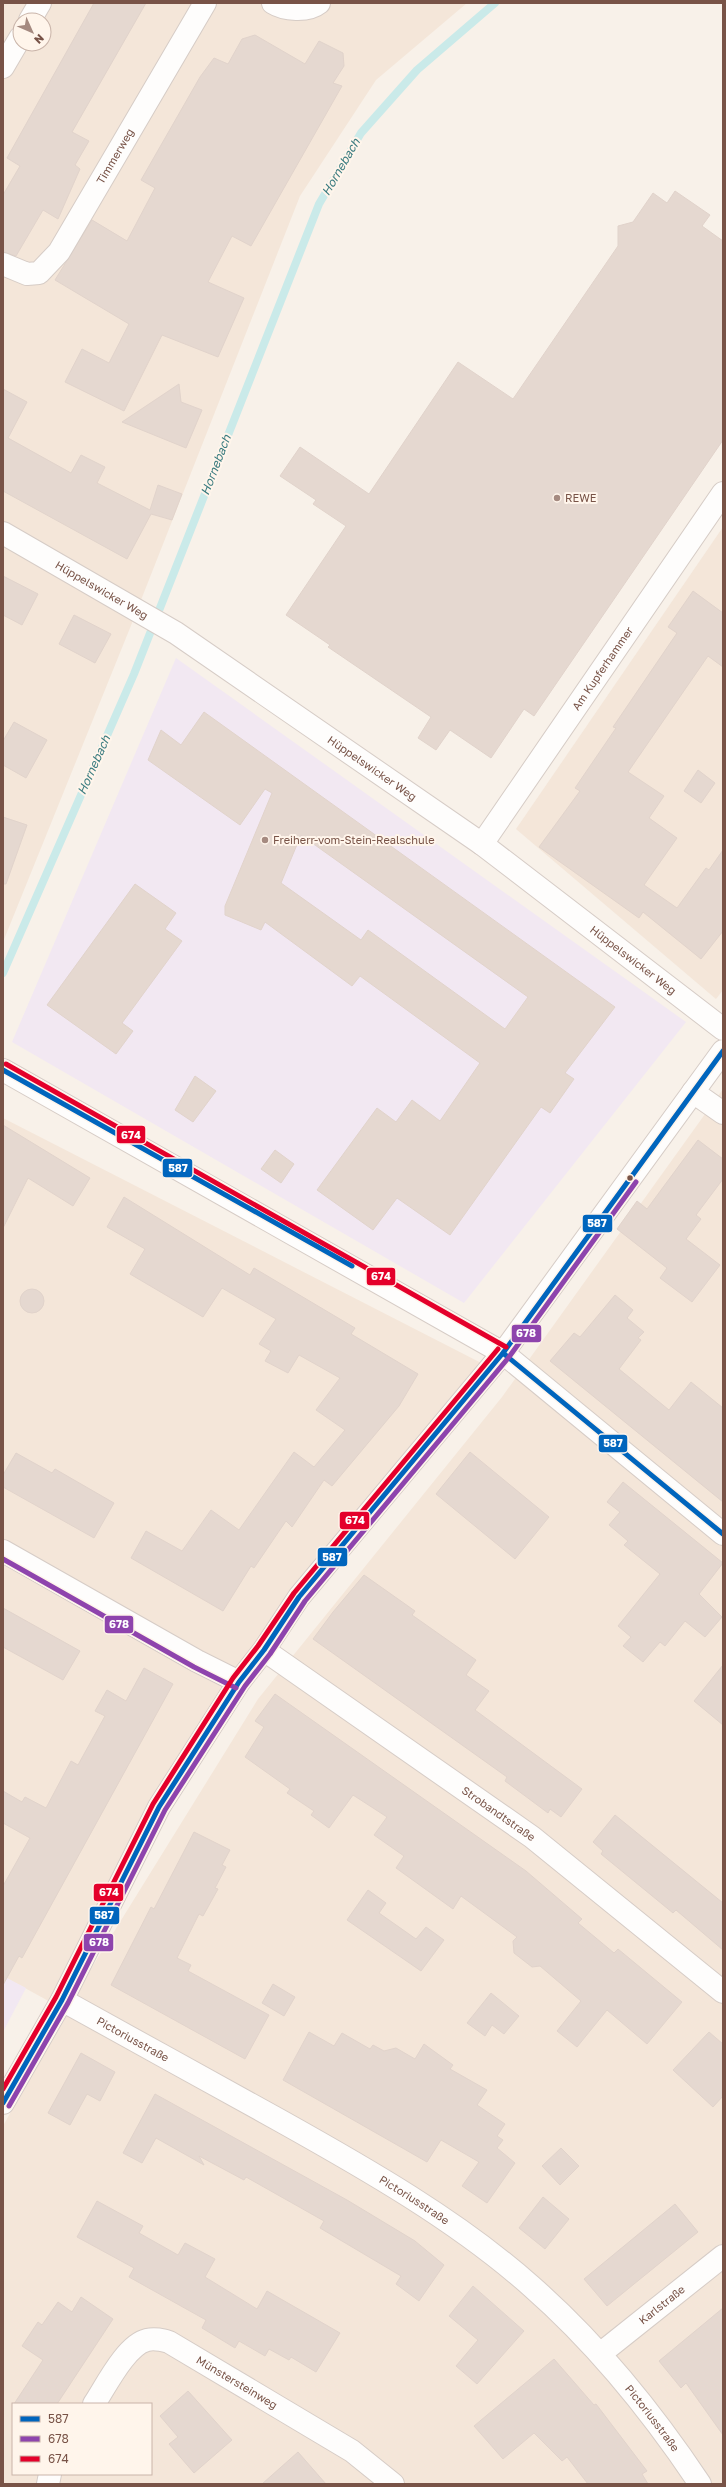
<svg xmlns="http://www.w3.org/2000/svg" width="726" height="2487" font-family="'Golos Text',sans-serif">
	<rect width="100%" height="100%" fill="#f8f1e9"/>
	<g fill="#f4e6d9" fill-rule="evenodd">
		<path d="M 3,3 L 467,3 L 376,80 L 300,196 L 130,628 L 3,942 ZM 20,20 L 44,20 L 44,44 L 20,44 Z"/>
		<path d="M 723,527 L 723,990 L 716,999 L 516,829 Z"/>
		<path d="M 723,1089 L 723,2484 L 3,2484 L 3,2126 L 81,1985 L 258,1699 L 502,1397 ZM 13,2404 L 151,2404 L 151,2474 L 13,2474 Z"/>
		<path d="M 3,1118 L 491,1368 L 250,1673 L 54,2004 L 3,1976 Z"/>
	</g>
	<g fill="#f2e8f2">
		<path d="M 176,658 L 686,1022 L 464,1303 L 12,1042 Z"/>
		<path d="M 3,1976 L 26,1988 L 3,2032 Z"/>
	</g>
	<g fill="none" stroke-linecap="round" stroke-linejoin="round">
		<path stroke="#caeae9" stroke-width="8" d="M 3,973 L 134,674 L 319,204 L 361,133 L 417,70 L 495,3"/>
	</g>
	<g fill="#e5d8d0" stroke="#e1d3cb" fill-rule="evenodd">
		<path d="M 94,3 L 146,3 L 72,132 L 89,141 L 75,165 L 80,169 L 58,219 L 43,210 L 16,256 L 3,252 L 3,195 L 20,166 L 7,158 Z"/>
		<path d="M 255,35 L 305,64 L 319,41 L 343,53 L 344,66 L 333,83 L 342,86 L 251,246 L 232,236 L 208,282 L 244,298 L 218,357 L 162,335 L 124,411 L 65,382 L 82,349 L 109,363 L 129,324 L 55,280 L 92,220 L 127,241 L 155,188 L 141,180 L 200,77 L 214,58 L 228,64 L 242,39 Z"/>
		<path d="M 675,191 L 710,215 L 702,226 L 723,241 L 723,440 L 534,716 L 524,709 L 491,758 L 450,730 L 436,750 L 418,738 L 431,717 L 328,647 L 330,645 L 286,615 L 346,526 L 313,504 L 316,500 L 280,476 L 300,447 L 369,494 L 458,362 L 513,399 L 618,246 L 618,226 L 633,222 L 653,193 L 667,203 Z"/>
		<path d="M 179,384 L 181,402 L 202,410 L 186,448 L 122,422 Z"/>
		<path d="M 3,389 L 27,402 L 8,438 L 71,473 L 81,455 L 105,467 L 97,483 L 150,510 L 158,485 L 182,494 L 172,520 L 151,514 L 127,559 L 3,491 Z"/>
		<path d="M 3,576 L 38,594 L 22,625 L 3,615 Z"/>
		<path d="M 693,591 L 723,613 L 723,667 L 708,656 L 628,772 L 664,796 L 649,818 L 677,838 L 644,885 L 677,908 L 706,868 L 709,870 L 723,850 L 723,931 L 701,959 L 643,912 L 639,918 L 539,847 L 580,791 L 575,788 L 616,728 L 613,727 L 677,633 L 668,627 Z"/>
		<path d="M 74,615 L 111,634 L 95,663 L 59,644 Z"/>
		<path d="M 204,712 L 615,1007 L 565,1073 L 574,1079 L 550,1113 L 541,1107 L 450,1235 L 397,1198 L 373,1230 L 317,1190 L 377,1108 L 396,1122 L 412,1100 L 440,1121 L 480,1063 L 360,976 L 352,986 L 265,922 L 261,930 L 225,915 L 225,906 L 272,793 L 265,789 L 240,825 L 148,760 L 161,730 L 181,745 ZM 301,835 L 528,997 L 505,1029 L 368,930 L 361,940 L 281,883 Z"/>
		<path d="M 14,722 L 47,740 L 26,778 L 3,765 L 3,741 Z"/>
		<path d="M 698,770 L 715,783 L 701,803 L 684,791 Z"/>
		<path d="M 3,817 L 27,825 L 6,884 L 3,884 Z"/>
		<path d="M 135,884 L 176,913 L 165,929 L 182,941 L 122,1023 L 133,1031 L 116,1054 L 47,1005 Z"/>
		<path d="M 195,1076 L 216,1091 L 193,1122 L 175,1110 Z"/>
		<path d="M 3,1125 L 90,1178 L 73,1206 L 28,1178 L 3,1228 Z"/>
		<path d="M 698,1140 L 723,1159 L 723,1179 L 696,1215 L 701,1219 L 686,1239 L 720,1265 L 692,1302 L 660,1278 L 667,1268 L 617,1229 L 637,1201 L 647,1209 Z"/>
		<path d="M 275,1150 L 294,1164 L 281,1183 L 261,1169 Z"/>
		<path d="M 124,1197 L 250,1275 L 254,1268 L 355,1328 L 351,1334 L 418,1374 L 399,1406 L 332,1486 L 324,1480 L 292,1527 L 286,1521 L 254,1568 L 251,1566 L 223,1611 L 131,1558 L 146,1531 L 182,1551 L 211,1510 L 239,1530 L 294,1452 L 314,1467 L 345,1430 L 316,1410 L 340,1378 L 299,1355 L 288,1373 L 265,1361 L 271,1351 L 259,1344 L 276,1319 L 222,1288 L 203,1317 L 130,1274 L 145,1249 L 107,1227 Z"/>
		<circle cx="32" cy="1301" r="12"/>
		<path d="M 615,1295 L 633,1310 L 627,1318 L 644,1332 L 638,1338 L 641,1340 L 619,1369 L 669,1410 L 691,1382 L 723,1408 L 723,1502 L 550,1361 L 574,1333 L 580,1337 Z"/>
		<path d="M 470,1452 L 549,1517 L 515,1559 L 436,1494 Z"/>
		<path d="M 16,1453 L 52,1473 L 55,1469 L 114,1503 L 94,1538 L 3,1487 L 3,1475 Z"/>
		<path d="M 623,1482 L 723,1563 L 699,1594 L 722,1617 L 705,1637 L 685,1621 L 665,1646 L 660,1642 L 643,1662 L 623,1646 L 631,1637 L 618,1626 L 660,1574 L 624,1545 L 628,1541 L 609,1525 L 620,1512 L 607,1502 Z"/>
		<path d="M 364,1575 L 415,1611 L 412,1615 L 476,1660 L 466,1675 L 489,1691 L 475,1710 L 582,1789 L 561,1817 L 550,1809 L 548,1813 L 505,1781 L 507,1777 L 313,1639 L 333,1612 Z"/>
		<path d="M 3,1608 L 80,1651 L 63,1680 L 3,1647 Z"/>
		<path d="M 723,1665 L 723,1725 L 694,1701 Z"/>
		<path d="M 144,1668 L 173,1684 L 22,1958 L 19,1956 L 3,1985 L 3,1886 L 30,1838 L 3,1823 L 3,1791 L 22,1802 L 25,1797 L 46,1808 L 71,1761 L 78,1765 L 105,1716 L 95,1711 L 107,1690 L 126,1701 Z"/>
		<path d="M 275,1694 L 526,1871 L 582,1919 L 578,1923 L 614,1953 L 618,1949 L 682,2002 L 647,2044 L 607,2010 L 577,2047 L 557,2031 L 581,2001 L 540,1966 L 532,1967 L 514,1953 L 513,1941 L 517,1937 L 461,1896 L 453,1909 L 396,1868 L 404,1856 L 374,1835 L 387,1817 L 353,1795 L 329,1828 L 311,1815 L 314,1811 L 287,1793 L 290,1789 L 245,1757 L 264,1727 L 255,1721 Z"/>
		<path d="M 615,1815 L 723,1903 L 723,1950 L 676,1910 L 673,1913 L 601,1854 L 603,1851 L 593,1842 Z"/>
		<path d="M 194,1832 L 230,1850 L 222,1865 L 226,1867 L 215,1888 L 218,1889 L 203,1916 L 199,1914 L 177,1958 L 191,1965 L 188,1971 L 269,2015 L 245,2059 L 111,1985 L 151,1907 L 154,1909 Z"/>
		<path d="M 368,1890 L 386,1903 L 379,1913 L 416,1939 L 426,1927 L 444,1940 L 421,1971 L 347,1920 Z"/>
		<path d="M 273,1984 L 295,1997 L 284,2016 L 262,2003 Z"/>
		<path d="M 491,1993 L 519,2016 L 504,2034 L 492,2025 L 485,2036 L 467,2023 Z"/>
		<path d="M 309,2032 L 334,2046 L 342,2033 L 370,2049 L 373,2045 L 384,2051 L 396,2048 L 415,2059 L 424,2044 L 453,2065 L 450,2069 L 487,2090 L 477,2105 L 505,2124 L 497,2136 L 503,2140 L 497,2148 L 515,2163 L 487,2203 L 462,2186 L 479,2162 L 441,2140 L 427,2162 L 283,2080 Z"/>
		<path d="M 709,2032 L 723,2044 L 723,2096 L 713,2107 L 673,2070 Z"/>
		<path d="M 81,2053 L 115,2072 L 100,2101 L 87,2094 L 70,2125 L 48,2113 Z"/>
		<path d="M 155,2094 L 347,2200 L 415,2241 L 444,2265 L 419,2301 L 396,2284 L 401,2276 L 320,2228 L 324,2221 L 246,2177 L 244,2180 L 199,2156 L 204,2165 L 156,2138 L 142,2163 L 123,2153 Z"/>
		<path d="M 561,2148 L 579,2166 L 560,2185 L 542,2166 Z"/>
		<path d="M 543,2197 L 569,2219 L 545,2249 L 519,2228 Z"/>
		<path d="M 97,2201 L 143,2226 L 139,2233 L 178,2255 L 185,2243 L 215,2259 L 205,2277 L 257,2309 L 267,2291 L 340,2333 L 316,2372 L 291,2357 L 289,2360 L 269,2349 L 265,2356 L 239,2341 L 235,2348 L 202,2328 L 206,2320 L 129,2277 L 134,2268 L 77,2237 Z"/>
		<path d="M 675,2204 L 698,2232 L 607,2306 L 584,2279 Z"/>
		<path d="M 473,2286 L 524,2331 L 477,2384 L 456,2366 L 478,2340 L 449,2316 Z"/>
		<path d="M 81,2297 L 113,2319 L 57,2404 L 14,2404 L 43,2360 L 22,2346 L 38,2322 L 42,2325 L 58,2302 L 72,2312 Z"/>
		<path d="M 723,2308 L 723,2435 L 686,2383 L 681,2388 L 659,2361 Z"/>
		<path d="M 554,2359 L 594,2405 L 596,2404 L 647,2471 L 642,2474 L 648,2484 L 588,2484 L 567,2457 L 562,2461 L 534,2433 L 503,2459 L 474,2426 Z"/>
		<path d="M 188,2391 L 232,2440 L 194,2473 L 169,2444 L 178,2437 L 160,2416 Z"/>
		<path d="M 298,2452 L 326,2484 L 262,2484 Z"/>
	</g>
	<g fill="none" stroke-linecap="round" stroke-linejoin="round">
		<defs>
			<g id="street">
				<path d="M 273,3 C 284,10 308,12 319,3"/>
				<path d="M 30,20 L 40,3"/>
				<path d="M 3,67 L 20,38"/>
				<path id="s1" d="M 3,264 L 27,274 L 39,273 L 59,252 L 205,3"/>
				<path id="s2" d="M 3,533 L 176,633 L 482,844 L 723,1029"/>
				<path id="s3" d="M 482,844 L 723,493"/>
				<path d="M 3,1070 L 503,1353 L 723,1534"/>
				<path d="M 693,1092 L 723,1113"/>
				<path d="M 3,1551 L 197,1661 L 239,1682"/>
				<path id="s4" d="M 264,1650 L 532,1837 L 723,1992"/>
				<path id="s5" d="M 62,2000 C 134,2040 207,2080 279,2120 C 365,2168 458,2221 531,2286 C 596,2343 652,2412 700,2484"/>
				<path d="M 3,2103 L 62,2000 L 159,1807 L 239,1682 L 264,1650 L 299,1597 L 503,1353 L 723,1051"/>
				<path id="s6" d="M 600,2354 L 723,2256"/>
				<path id="s7" d="M 94,2404 C 106,2386 126,2345 147,2340 C 155,2338 162,2340 169,2342 L 352,2451 L 393,2484"/>
				<path d="M 48,2484 L 50,2474"/>
			</g>
		</defs>
		<use href="#street" stroke="#d6ccc6" stroke-width="24"/>
		<use href="#street" stroke="#fefdfc" stroke-width="22"/>
		<defs>
			<g id="bus-1">
				<path d="M 3,1070 L 352,1266"/>
				<path d="M 503,1353 L 723,1534"/>
				<path d="M 3,2103 L 62,2000 L 159,1807 L 239,1682 L 264,1650 L 299,1597 L 503,1353 L 723,1051"/>
			</g>
			<g id="bus-2">
				<path d="M 3,1559 L 194,1667 L 236,1688"/>
				<path d="M 9,2106 L 68,2003 L 165,1810 L 245,1686 L 270,1654 L 305,1601 L 509,1357 L 636,1182"/>
			</g>
			<g id="bus-3">
				<path d="M 6,1064 L 506,1347"/>
				<path d="M 3,2089 L 56,1997 L 153,1804 L 233,1678 L 258,1646 L 294,1593 L 498,1349"/>
			</g>
		</defs>
		<use href="#bus-1" stroke="#fff5eb" stroke-width="8"/>
		<use href="#bus-2" stroke="#fff5eb" stroke-width="8"/>
		<use href="#bus-3" stroke="#fff5eb" stroke-width="8"/>
		<use href="#bus-1" stroke="#0065bd" stroke-width="5"/>
		<use href="#bus-2" stroke="#8e44ad" stroke-width="5"/>
		<use href="#bus-3" stroke="#e4002b" stroke-width="5"/>
	</g>
	<g fill="#a58a80" stroke="#fff5eb" stroke-width="1.5">
		<circle cx="557" cy="498" r="4"/>
		<circle cx="265" cy="840" r="4"/>
	</g>
	<circle fill="#785347" stroke="#fff5eb" stroke-width="1.5" cx="630" cy="1178" r="3.5"/>
	<g text-anchor="middle" stroke-width="4" stroke-linejoin="round" paint-order="stroke">
		<g font-size="11" fill="#785347" stroke="#fff5eb">
			<text dy="4" stroke="none"><textPath href="#s1" startOffset="178">Timmerweg</textPath></text>
			<text dy="4" stroke="none"><textPath href="#s2" startOffset="114">Hüppelswicker Weg</textPath></text>
			<text dy="4" stroke="none"><textPath href="#s3" startOffset="213">Am Kupferhammer</textPath></text>
			<text dy="4" stroke="none"><textPath href="#s2" startOffset="438">Hüppelswicker Weg</textPath></text>
			<text dy="4" stroke="none"><textPath href="#s2" startOffset="762">Hüppelswicker Weg</textPath></text>
			<text dy="4" stroke="none"><textPath href="#s4" startOffset="286">Strobandtstraße</textPath></text>
			<text dy="4" stroke="none"><textPath href="#s5" startOffset="81">Pictoriusstraße</textPath></text>
			<text dy="4" stroke="none"><textPath href="#s5" startOffset="405">Pictoriusstraße</textPath></text>
			<text dy="4" stroke="none"><textPath href="#s6" startOffset="79">Karlstraße</textPath></text>
			<text dy="4" stroke="none"><textPath href="#s7" startOffset="186">Münstersteinweg</textPath></text>
			<text dy="4" stroke="none"><textPath href="#s5" startOffset="730">Pictoriusstraße</textPath></text>
		</g>
		<g font-size="11" fill="#785347" stroke="#fff5eb" text-anchor="start">
			<text x="565" y="502">REWE</text>
			<text x="273" y="844">Freiherr-vom-Stein-Realschule</text>
		</g>
		<g font-size="12" font-style="italic" fill="#397b7f" stroke="#fff5eb">
			<text transform="translate(341 167) rotate(-60)" y="4">Hornebach</text>
			<text transform="translate(216 465) rotate(-69)" y="4">Hornebach</text>
			<text transform="translate(94 765) rotate(-66)" y="4">Hornebach</text>
		</g>
	</g>
	<g stroke="#fff5eb" stroke-width="1.5">
		<rect x="116" y="1125" width="30" height="19" rx="4" fill="#e4002b"/>
		<rect x="162" y="1158" width="31" height="20" rx="4" fill="#0065bd"/>
		<rect x="582" y="1214" width="31" height="19" rx="4" fill="#0065bd"/>
		<rect x="366" y="1267" width="30" height="19" rx="4" fill="#e4002b"/>
		<rect x="511" y="1324" width="31" height="19" rx="4" fill="#8e44ad"/>
		<rect x="598" y="1434" width="30" height="19" rx="4" fill="#0065bd"/>
		<rect x="339" y="1511" width="31" height="19" rx="4" fill="#e4002b"/>
		<rect x="317" y="1547" width="31" height="20" rx="4" fill="#0065bd"/>
		<rect x="104" y="1615" width="30" height="19" rx="4" fill="#8e44ad"/>
		<rect x="93" y="1883" width="31" height="19" rx="4" fill="#e4002b"/>
		<rect x="89" y="1906" width="31" height="19" rx="4" fill="#0065bd"/>
		<rect x="83" y="1933" width="31" height="19" rx="4" fill="#8e44ad"/>
	</g>
	<g font-size="11" text-anchor="middle" font-weight="bold" fill="#fff">
		<text x="131" y="1139">674</text>
		<text x="178" y="1172">587</text>
		<text x="597" y="1227">587</text>
		<text x="381" y="1280">674</text>
		<text x="526" y="1337">678</text>
		<text x="613" y="1447">587</text>
		<text x="355" y="1524">674</text>
		<text x="332" y="1561">587</text>
		<text x="119" y="1628">678</text>
		<text x="109" y="1896">674</text>
		<text x="104" y="1919">587</text>
		<text x="99" y="1946">678</text>
	</g>
	<rect width="726" height="2487" fill="none" stroke="#785347" stroke-width="8"/>
	<rect x="12" y="2403" width="140" height="72" fill="#fff5eb" stroke="#c9b4a9"/>
	<rect x="20" y="2416" width="20" height="6" fill="#0065bd" stroke="#c9b4a9"/>
	<text x="48" y="2423" font-size="12" fill="#785347">587</text>
	<rect x="20" y="2436" width="20" height="6" fill="#8e44ad" stroke="#c9b4a9"/>
	<text x="48" y="2443" font-size="12" fill="#785347">678</text>
	<rect x="20" y="2456" width="20" height="6" fill="#e4002b" stroke="#c9b4a9"/>
	<text x="48" y="2463" font-size="12" fill="#785347">674</text>
	<g transform="translate(32 32) rotate(135)"><circle r="19" fill="#fff5eb" stroke="#c9b4a9"/>
	<path d="M0-3L7 15L0 10L-7 15Z" fill="#a58a80"/>
	<text y="-6" font-size="11" font-weight="bold" text-anchor="middle" fill="#785347">N</text>
	</g>
</svg>
